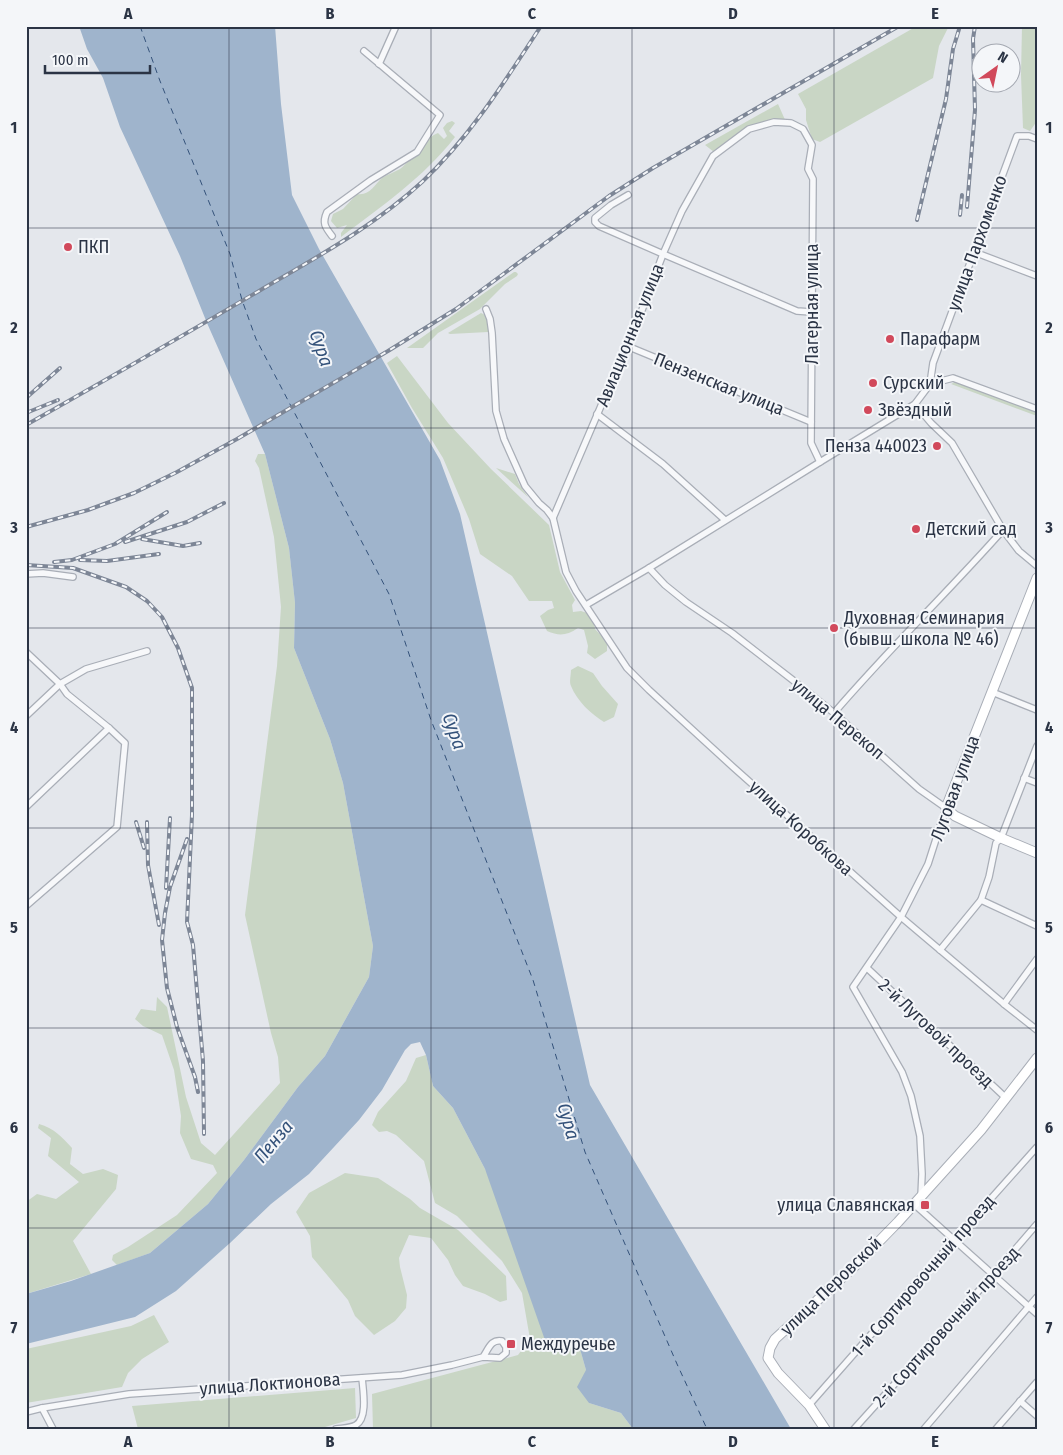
<svg xmlns="http://www.w3.org/2000/svg" width="1063" height="1455" font-family="'Fira Sans Condensed',sans-serif">
	<rect width="100%" height="100%" fill="#e4e7ec"/>
	<g fill="#c9d6c5">
		<path d="M 917,26 L 949,26 L 939,46 L 933,78 L 820,142 L 812,139 L 806,120 L 806,109 L 798,94 Z"/>
		<path d="M 1022,26 L 1037,26 L 1037,121 L 1030,131 L 1023,128 L 1021,75 Z"/>
		<path d="M 778,104 L 786,122 L 748,127 L 714,152 L 705,145 Z"/>
		<path d="M 452,121 L 455,123 L 449,131 L 455,137 C 424,177 381,207 341,237 L 341,233 L 347,225 L 337,228 L 331,221 L 333,214 L 343,209 L 357,194 C 370,196 374,185 382,178 C 388,174 395,172 400,169 C 412,160 426,137 438,133 L 444,139 L 447,136 L 443,128 L 447,123 Z"/>
		<path d="M 514,272 L 516,272 L 518,274 L 517,276 L 505,284 L 480,309 L 438,333 L 423,348 L 407,348 Z"/>
		<path d="M 481,313 L 485,315 C 488,321 490,325 488,332 L 450,334 L 448,333 Z"/>
		<path d="M 397,356 L 448,423 L 491,469 L 549,525 L 560,572 L 575,600 L 572,605 L 573,612 L 581,611 L 587,613 L 594,622 L 595,629 L 607,642 L 607,651 L 595,659 L 587,653 L 588,646 L 584,630 L 578,628 C 566,636 559,636 547,631 L 540,616 L 548,610 L 554,608 L 552,601 L 529,601 L 512,576 L 480,554 L 469,519 L 443,458 L 412,408 L 387,363 Z"/>
		<path d="M 955,382 L 1037,412 L 1037,416 L 951,384 Z"/>
		<path d="M 258,454 L 265,454 L 289,548 L 295,603 L 294,648 L 330,739 L 343,783 L 373,946 L 369,977 L 325,1056 L 298,1087 L 244,1160 L 208,1204 L 150,1253 L 117,1265 L 112,1260 L 113,1255 L 128,1247 L 177,1215 L 217,1173 L 213,1165 L 191,1159 L 180,1133 L 181,1116 L 174,1070 L 162,1035 L 143,1026 L 135,1019 L 141,1009 L 156,1011 L 157,997 L 167,1007 L 186,1097 L 201,1143 L 215,1155 L 280,1083 L 278,1057 L 271,1033 L 245,915 L 277,666 L 281,607 L 274,537 L 259,468 L 255,461 Z"/>
		<path d="M 496,468 L 515,474 L 519,484 L 528,497 Z"/>
		<path d="M 578,666 L 593,673 L 602,686 L 618,704 L 614,717 L 604,722 C 591,714 577,701 571,686 C 569,682 571,675 571,670 Z"/>
		<path d="M 426,1055 L 433,1086 L 453,1108 L 485,1169 L 578,1342 L 586,1370 L 589,1403 L 621,1413 L 633,1429 L 373,1429 L 372,1394 L 518,1355 L 530,1339 L 522,1293 L 502,1261 L 457,1216 L 435,1203 L 424,1161 L 396,1135 L 387,1131 L 379,1132 L 372,1125 L 378,1112 L 406,1081 L 416,1058 Z"/>
		<path d="M 39,1124 C 54,1128 62,1137 72,1148 L 70,1164 L 83,1174 L 103,1169 L 118,1175 L 116,1189 L 73,1241 L 91,1274 L 26,1294 L 26,1202 L 37,1194 L 56,1199 L 79,1182 L 48,1156 L 51,1138 L 38,1128 Z"/>
		<path d="M 345,1173 L 378,1178 L 410,1199 L 420,1208 L 458,1230 L 506,1276 L 507,1300 L 500,1302 L 485,1294 L 463,1286 L 455,1275 L 448,1260 L 431,1238 L 409,1235 L 399,1258 L 400,1267 L 407,1295 L 406,1308 L 395,1321 L 374,1335 L 355,1316 L 348,1300 L 312,1257 L 310,1236 L 296,1212 L 309,1193 Z"/>
		<path d="M 154,1315 L 169,1342 L 142,1359 L 128,1373 L 122,1387 L 26,1403 L 26,1349 L 131,1326 Z"/>
		<path d="M 355,1388 L 356,1418 L 318,1429 L 138,1429 L 132,1406 Z"/>
	</g>
	<path fill="#9fb4cc" d="M 79,26 L 275,26 L 281,104 L 292,195 L 319,249 L 440,460 L 460,514 L 590,1085 L 791,1429 L 633,1429 L 621,1413 L 589,1403 L 577,1387 L 586,1370 L 578,1342 L 546,1343 L 485,1169 L 453,1108 L 433,1086 L 426,1055 L 420,1042 L 411,1044 L 405,1050 L 382,1090 L 359,1120 L 309,1174 L 271,1204 L 230,1243 L 176,1291 L 135,1317 L 26,1344 L 26,1294 L 71,1281 L 150,1253 L 208,1204 L 244,1160 L 298,1087 L 325,1056 L 369,977 L 373,946 L 343,783 L 330,739 L 294,648 L 295,603 L 289,548 L 265,454 L 207,323 L 180,256 L 120,127 L 103,78 L 87,49 Z"/>
	<g fill="none" stroke-linecap="round" stroke-linejoin="round">
		<path stroke="#34527a" stroke-width="1" stroke-dasharray="6 5" stroke-linecap="butt" d="M 140,26 L 160,81 L 230,254 L 242,300 L 256,339 L 389,594 L 431,720 L 533,980 L 585,1152 L 677,1364 L 707,1429"/>
		<defs>
			<g id="street">
				<path d="M 379,64 L 396,26"/>
				<path d="M 628,195 L 611,205 L 595,218 L 595,222 L 599,226 L 663,254 L 797,311 L 811,312"/>
				<path d="M 332,236 C 325,227 322,223 327,212 L 371,180 L 417,152 L 440,115 L 364,51"/>
				<path d="M 974,252 L 1037,276"/>
				<path d="M 486,309 L 490,319 L 492,333 L 496,411 L 504,439 L 525,486 L 539,503 L 547,510 L 553,518 L 566,572 L 576,591 L 627,668 L 649,690 L 733,767 L 901,917 L 1004,1004 L 1037,1030"/>
				<path d="M 627,346 L 811,422"/>
				<path d="M 930,384 L 953,378 L 1037,409"/>
				<path d="M 915,404 L 931,423 L 952,443 L 1003,530 L 1019,551 L 1037,566"/>
				<path d="M 597,414 L 663,464 L 725,520"/>
				<path d="M 553,518 L 642,310 L 663,254 L 682,211 L 713,156 L 749,129 L 774,122 L 791,123 L 803,129 L 812,145 L 808,169 L 813,179 L 811,443 L 820,462"/>
				<path d="M 649,568 L 665,585 L 686,602 L 732,633 L 794,681 L 834,713 L 919,789 L 946,808 L 928,864 L 901,917 L 853,987 L 902,1072 L 911,1096 L 920,1136 L 922,1174 L 921,1196"/>
				<path d="M 26,574 L 43,573 L 73,577"/>
				<path d="M 586,605 L 649,568 L 820,462 L 915,404 L 930,384 L 933,363 L 1017,136 L 1029,136 L 1037,139"/>
				<path d="M 26,652 L 60,684 L 67,694 L 109,728 L 125,743 L 117,827 L 26,906"/>
				<path d="M 992,692 L 1037,710"/>
				<path d="M 834,713 C 888,650 948,592 1003,530"/>
				<path d="M 26,716 L 60,684 L 86,669 L 147,651"/>
				<path d="M 1024,778 L 1037,783"/>
				<path d="M 26,807 L 109,728"/>
				<path d="M 981,900 L 1037,926"/>
				<path d="M 940,950 L 981,900 L 989,877 L 996,843 L 1001,838 L 1037,746"/>
				<path d="M 867,968 L 1006,1098"/>
				<path d="M 1004,1004 L 1037,959"/>
				<path d="M 914,1204 L 1037,1314"/>
				<path d="M 1020,1401 L 1037,1416"/>
				<path d="M 809,1405 L 954,1240 L 1037,1147"/>
				<path d="M 42,1408 L 53,1429"/>
				<path d="M 26,1412 L 42,1408 L 129,1394 L 402,1375 L 452,1365 L 483,1357 L 500,1358 L 506,1353 L 506,1347 L 502,1341 C 491,1339 489,1348 483,1357"/>
				<path d="M 336,1429 C 343,1428 351,1428 356,1425 C 368,1418 363,1390 362,1378"/>
				<path d="M 854,1429 L 993,1275 L 1037,1224"/>
				<path d="M 924,1429 L 1037,1297"/>
				<path d="M 996,1429 L 1037,1382"/>
			</g>
			<g id="secondary">
				<path d="M 1037,578 L 946,808 L 955,816 L 1001,838 L 1037,853"/>
				<path d="M 825,1429 L 809,1405 L 778,1373 L 768,1358 L 770,1348 L 775,1339 L 857,1264 L 898,1222 L 981,1130 L 1037,1058"/>
			</g>
		</defs>
		<use href="#street" stroke="#a9aeb7" stroke-width="8"/>
		<use href="#secondary" stroke="#a9aeb7" stroke-width="11"/>
		<use href="#street" stroke="#f7f8fa" stroke-width="5.5"/>
		<use href="#secondary" stroke="#fff" stroke-width="9"/>
		<defs>
			<g id="rail">
				<path d="M 967,207 L 975,110 L 973,39 L 975,26"/>
				<path d="M 960,215 L 962,195"/>
				<path d="M 917,220 L 946,99 L 953,49 L 960,26"/>
				<path d="M 26,398 L 60,368"/>
				<path d="M 26,413 L 58,400"/>
				<path d="M 26,425 C 104,381 182,336 259,291 C 315,258 373,227 422,182 C 470,137 505,81 541,26"/>
				<path d="M 26,527 L 88,510 L 134,493 L 177,472 L 237,439 L 388,351 L 456,309 L 609,196 L 653,168 L 899,26"/>
				<path d="M 142,539 L 183,546 L 200,543"/>
				<path d="M 125,542 L 187,522 L 224,503"/>
				<path d="M 80,560 L 107,561 L 159,554"/>
				<path d="M 54,562 L 72,560 L 115,544 L 167,512"/>
				<path d="M 26,565 L 73,568 L 126,587 L 147,601 L 162,617 L 178,648 L 192,688 L 192,815 L 187,922 L 193,945 L 203,1061 L 204,1134"/>
				<path d="M 136,822 L 144,848"/>
				<path d="M 147,822 L 148,865 L 159,925"/>
				<path d="M 187,839 L 170,887 L 165,913 L 162,940 L 167,988 L 177,1027 L 195,1077 L 198,1092"/>
				<path d="M 166,888 L 170,818"/>
			</g>
		</defs>
		<use href="#rail" stroke="#7d8696" stroke-width="4"/>
		<use href="#rail" stroke="#f4f6f9" stroke-width="2" stroke-dasharray="5.5" stroke-linecap="butt"/>
	</g>
	<path fill="none" stroke="#2b3445" stroke-width="1" stroke-opacity="0.55" d="M 229,26 L 229,1429M 431,26 L 431,1429M 632,26 L 632,1429M 834,26 L 834,1429M 26,228 L 1037,228M 26,428 L 1037,428M 26,628 L 1037,628M 26,828 L 1037,828M 26,1028 L 1037,1028M 26,1228 L 1037,1228"/>
	<g fill="#d1495b" stroke="#f4f6f9" stroke-width="2">
		<circle cx="68" cy="247" r="5"/>
		<circle cx="890" cy="339" r="5"/>
		<circle cx="873" cy="383" r="5"/>
		<circle cx="868" cy="410" r="5"/>
		<circle cx="937" cy="446" r="5"/>
		<circle cx="916" cy="529" r="5"/>
		<circle cx="834" cy="628" r="5"/>
		<rect x="920" y="1200" width="10" height="10" rx="2.5"/>
		<rect x="506" y="1339" width="10" height="10" rx="2.5"/>
	</g>
	<g text-anchor="middle" stroke-width="4" stroke-linejoin="round" paint-order="stroke">
		<g font-size="18" fill="#2b3445" stroke="#f4f6f9">
			<text transform="translate(977 243) rotate(-70)" y="6">улица Пархоменко</text>
			<text transform="translate(812 304) rotate(-90)" y="6">Лагерная улица</text>
			<text transform="translate(630 335) rotate(-68)" y="6">Авиационная улица</text>
			<text transform="translate(719 384) rotate(22)" y="6">Пензенская улица</text>
			<text transform="translate(838 719) rotate(40)" y="6">улица Перекоп</text>
			<text transform="translate(955 788) rotate(-70)" y="6">Луговая улица</text>
			<text transform="translate(801 828) rotate(42)" y="6">улица Коробкова</text>
			<text transform="translate(936 1033) rotate(43)" y="6">2-й Луговой проезд</text>
			<text transform="translate(923 1276) rotate(-49)" y="6">1-й Сортировочный проезд</text>
			<text transform="translate(831 1286) rotate(-44)" y="6">улица Перовской</text>
			<text transform="translate(946 1327) rotate(-48)" y="6">2-й Сортировочный проезд</text>
			<text transform="translate(270 1384) rotate(-4)" y="6">улица Локтионова</text>
		</g>
		<g font-size="18" fill="#2b3445" stroke="#f4f6f9" text-anchor="start">
			<text x="78" y="253">ПКП</text>
			<text x="900" y="345">Парафарм</text>
			<text x="883" y="389">Сурский</text>
			<text x="878" y="416">Звёздный</text>
			<text x="927" y="452" text-anchor="end">Пенза 440023</text>
			<text x="926" y="535">Детский сад</text>
			<text x="844" y="624">Духовная Семинария<tspan x="844" dy="21">(бывш. школа № 46)</tspan></text>
			<text x="915" y="1211" text-anchor="end">улица Славянская</text>
			<text x="521" y="1350">Междуречье</text>
		</g>
		<g font-size="19" font-style="italic" fill="#34527a" stroke="#f4f6f9">
			<text transform="translate(322 348) rotate(71)" y="7">Сура</text>
			<text transform="translate(455 731) rotate(71)" y="7">Сура</text>
			<text transform="translate(569 1121) rotate(74)" y="7">Сура</text>
			<text transform="translate(273 1141) rotate(-50)" y="7">Пенза</text>
		</g>
	</g>
	<rect width="1063" height="1455" fill="none" stroke="#f4f6f9" stroke-width="55"/>
	<g transform="translate(996 68) rotate(33)"><circle r="24" fill="#f4f6f9" stroke="#a4a8b1"/>
	<path d="M0-4L9 19L0 12L-9 19Z" fill="#d1495b"/>
	<text y="-8" font-size="14" font-weight="bold" text-anchor="middle" fill="#2b3445">N</text>
	</g>
	<path d="M45 65v8h105v-8" fill="none" stroke="#2b3445" stroke-width="2.5"/>
	<text x="52" y="65" font-size="15" fill="#2b3445" stroke="#f4f6f9" stroke-width="4" paint-order="stroke">100 m</text>
	<rect x="28" y="28" width="1008" height="1400" fill="none" stroke="#2b3445" stroke-width="2"/>
	<g font-size="16" text-anchor="middle" font-weight="bold" fill="#2b3445">
		<text x="128" y="19">A</text>
		<text x="330" y="19">B</text>
		<text x="532" y="19">C</text>
		<text x="733" y="19">D</text>
		<text x="935" y="19">E</text>
		<text x="14" y="133">1</text>
		<text x="1049" y="133">1</text>
		<text x="14" y="333">2</text>
		<text x="1049" y="333">2</text>
		<text x="14" y="533">3</text>
		<text x="1049" y="533">3</text>
		<text x="14" y="733">4</text>
		<text x="1049" y="733">4</text>
		<text x="14" y="933">5</text>
		<text x="1049" y="933">5</text>
		<text x="14" y="1133">6</text>
		<text x="1049" y="1133">6</text>
		<text x="14" y="1333">7</text>
		<text x="1049" y="1333">7</text>
		<text x="128" y="1447">A</text>
		<text x="330" y="1447">B</text>
		<text x="532" y="1447">C</text>
		<text x="733" y="1447">D</text>
		<text x="935" y="1447">E</text>
	</g>
</svg>
